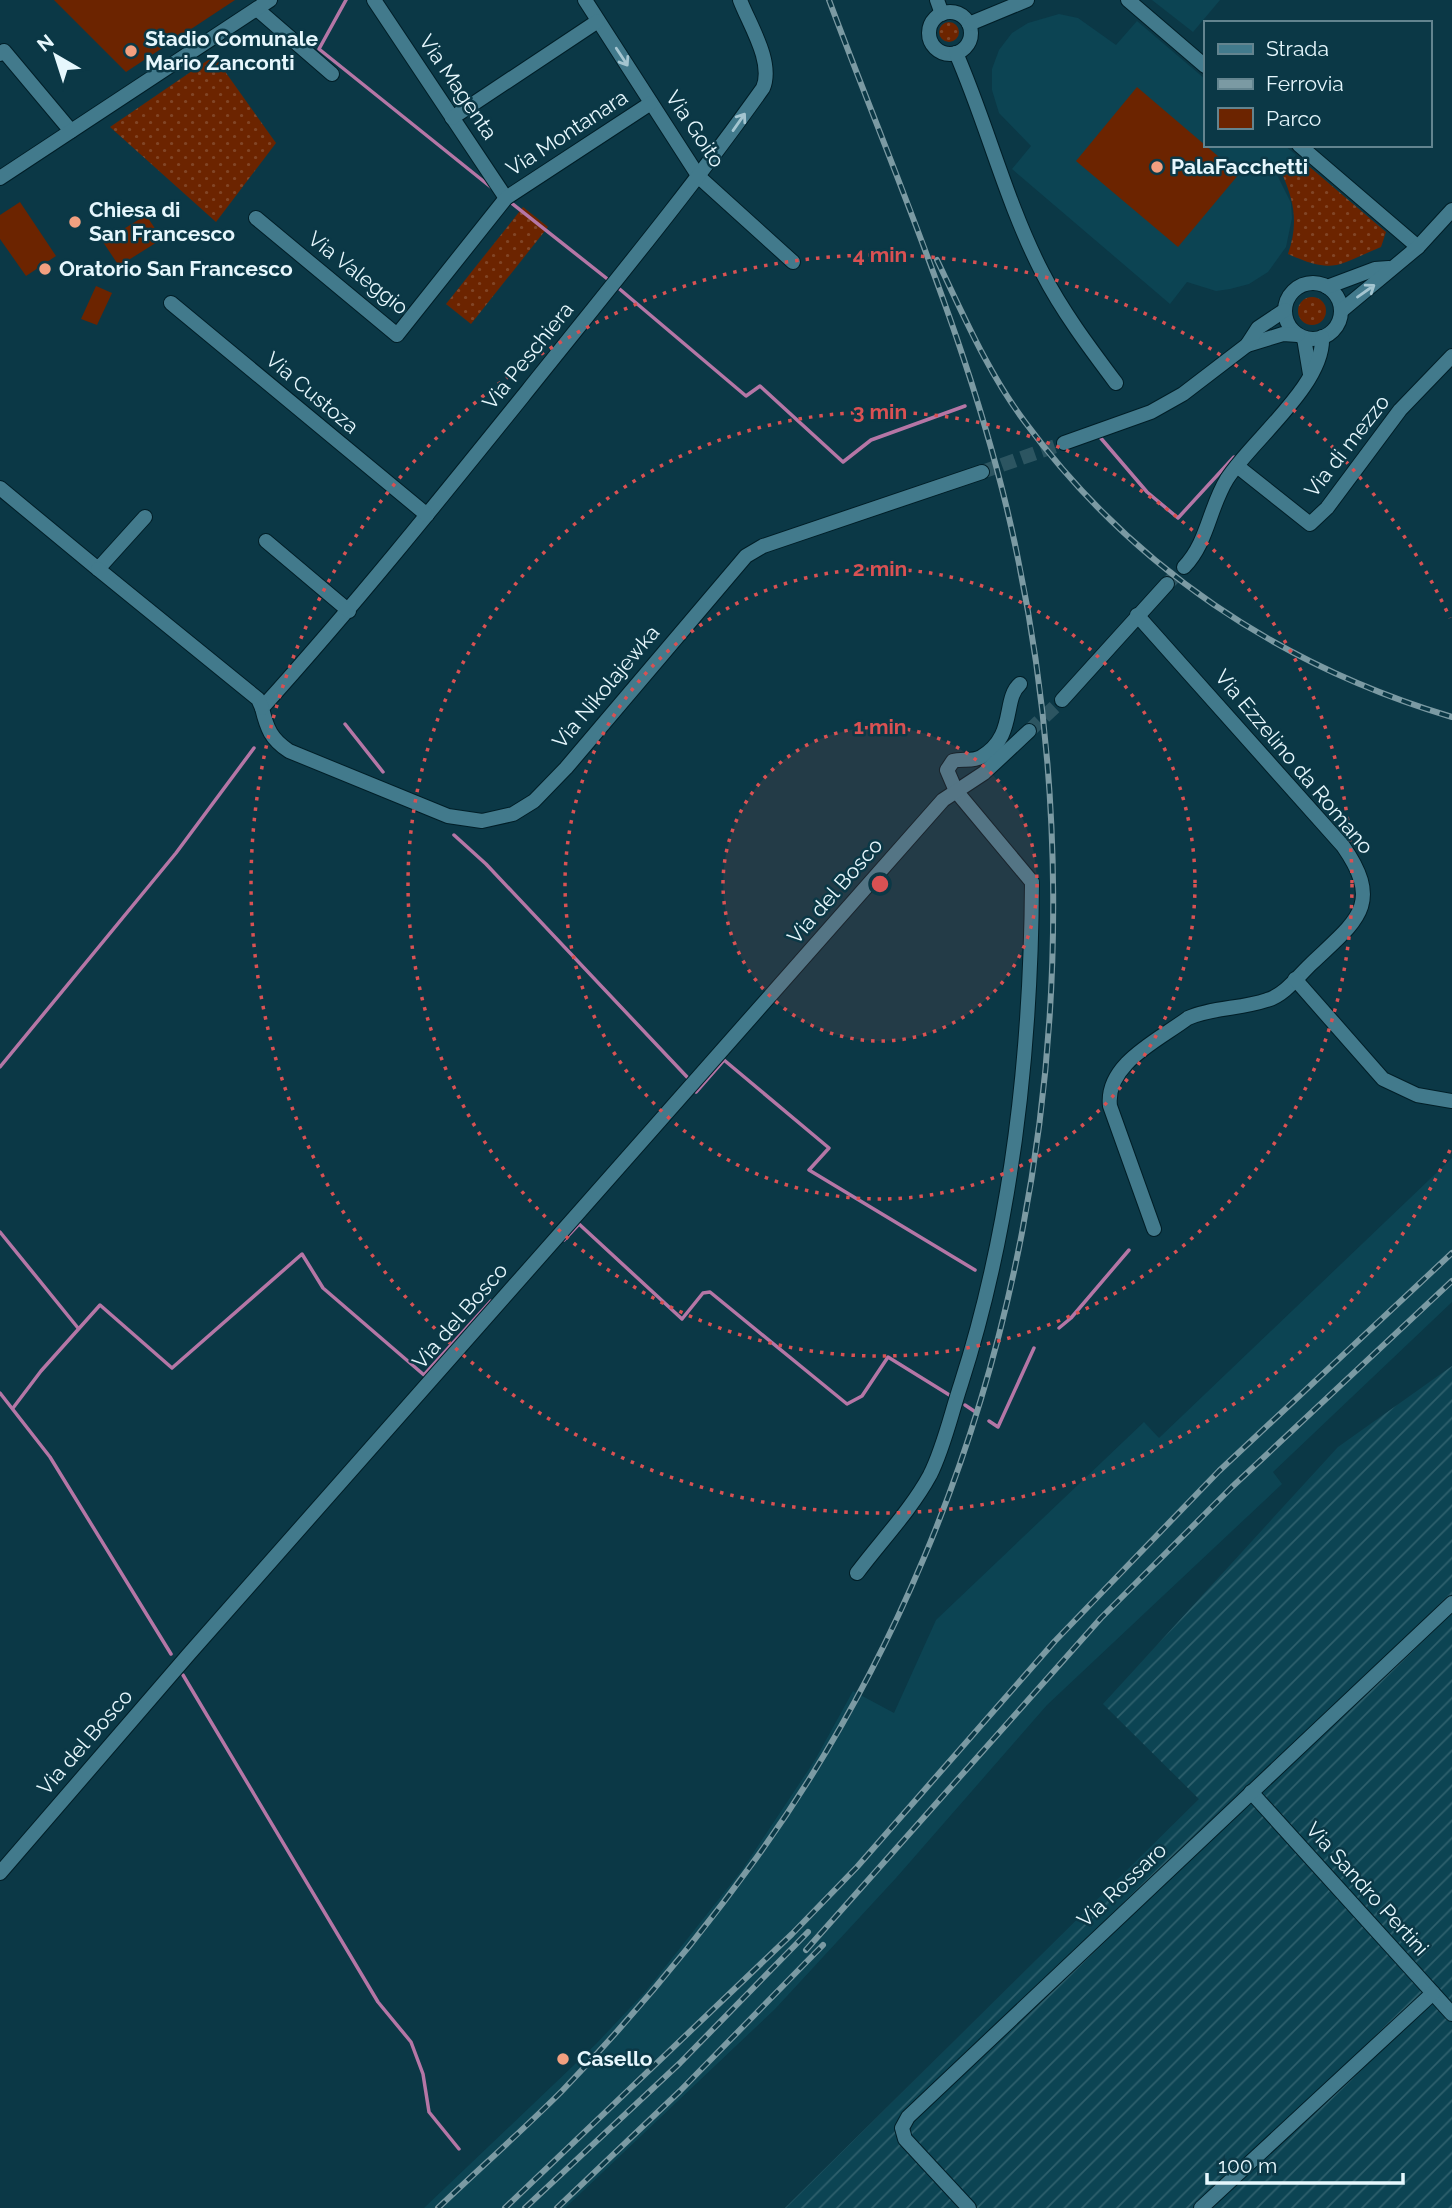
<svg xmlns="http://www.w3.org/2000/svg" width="1452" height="2208" font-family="Raleway,sans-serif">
	<defs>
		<pattern id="industrial-furrows" width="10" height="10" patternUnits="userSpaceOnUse" patternTransform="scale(1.75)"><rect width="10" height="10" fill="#0c4453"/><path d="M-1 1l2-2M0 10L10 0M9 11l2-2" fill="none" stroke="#2f606d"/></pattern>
		<pattern id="grass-dots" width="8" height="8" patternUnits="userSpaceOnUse" patternTransform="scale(1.75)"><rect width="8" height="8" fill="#6c2400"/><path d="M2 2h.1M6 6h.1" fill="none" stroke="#814526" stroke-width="1.8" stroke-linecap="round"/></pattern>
	</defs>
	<rect width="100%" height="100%" fill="#0b3846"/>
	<g fill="#0c4453">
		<path d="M 1152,0 L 1220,0 L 1193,32 Z"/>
		<path d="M 1059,14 L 1078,18 L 1116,45 L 1137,21 L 1205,79 L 1205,145 L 1284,145 L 1296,155 L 1277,175 L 1291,203 L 1292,218 L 1286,247 L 1268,272 L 1249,284 L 1230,289 L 1216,291 L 1187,282 L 1170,304 L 1012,169 L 1031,146 L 999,113 L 992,90 L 992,69 L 999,50 L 1012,33 L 1028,23 Z"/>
		<path d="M 1452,1158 L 1452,1302 L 1273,1472 L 1282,1484 L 1047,1705 L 896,1878 L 775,2009 L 565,2208 L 424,2208 L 596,2044 L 646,1991 L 742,1870 L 815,1760 L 853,1691 L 894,1713 L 936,1620 L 1144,1422 L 1159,1438 Z"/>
	</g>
	<path fill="url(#industrial-furrows)" d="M 1452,1366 L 1452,2208 L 785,2208 L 1199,1799 L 1103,1704 L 1338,1447 Z"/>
	<g fill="url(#grass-dots)">
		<circle cx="949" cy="32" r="10"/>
		<path d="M 214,56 L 276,143 L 216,222 L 110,127 Z"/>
		<path d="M 1298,157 L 1386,232 L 1381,247 C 1337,265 1335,275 1288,254 C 1298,225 1295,204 1283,176 Z"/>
		<path d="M 523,207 L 548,227 L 471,324 L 446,304 Z"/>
		<circle cx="1312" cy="311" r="14"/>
	</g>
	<g fill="#6c2400">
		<path d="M 54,0 L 235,0 L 126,72 Z"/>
		<path d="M 1137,87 L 1239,174 L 1178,247 L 1076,161 Z"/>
		<path d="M 20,202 L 56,256 L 26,276 L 0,239 L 0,215 Z"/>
		<path d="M 146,215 L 162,239 L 119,266 L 103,242 Z"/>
		<path d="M 96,286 L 112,293 L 97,325 L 81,319 Z"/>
	</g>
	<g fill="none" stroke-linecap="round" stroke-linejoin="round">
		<g stroke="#b576a6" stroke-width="3.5">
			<path d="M 346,0 L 319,49 L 492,188"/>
			<path d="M 509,201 L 610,281"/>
			<path d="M 616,286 L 746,396 L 760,386 L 843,462 L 871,440 L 965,406"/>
			<path d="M 1099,436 L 1147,492 L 1178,518 L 1234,457"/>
			<path d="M 345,724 L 383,772"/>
			<path d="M 454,835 L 486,864 L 688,1078"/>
			<path d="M 0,1067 L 176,853 L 254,748"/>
			<path d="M 696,1092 L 724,1060 L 829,1148 L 809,1170 L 975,1270"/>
			<path d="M 0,1232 L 78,1328"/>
			<path d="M 564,1240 L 579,1224 L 682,1319 L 703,1293 L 710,1292 L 847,1404 L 862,1396 L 888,1357 L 951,1396"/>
			<path d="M 1059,1328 L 1071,1318 L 1129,1250"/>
			<path d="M 0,1393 L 50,1457 L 171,1654"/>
			<path d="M 965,1405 L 974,1411"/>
			<path d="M 13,1408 L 41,1371 L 100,1305 L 172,1368 L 302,1254 L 323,1288 L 424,1375 L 491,1301"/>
			<path d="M 989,1421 L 998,1427 L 1034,1348"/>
			<path d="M 183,1675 L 378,2002 L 411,2042 L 423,2074 L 429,2112 L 459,2149"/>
		</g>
		<g stroke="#2c5561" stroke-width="14" stroke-dasharray="14 7" stroke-linecap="butt">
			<path d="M 982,472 L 1064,443"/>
			<path d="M 1167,584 L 1184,567"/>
			<path d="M 1029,731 L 1062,700"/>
		</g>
		<defs>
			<g id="minor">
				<path d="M 374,0 L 506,198"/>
				<path d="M 585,0 L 699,177 L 793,262"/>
				<path d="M 740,0 C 749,24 774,62 763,88 C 689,192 608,290 528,390 C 441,498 355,605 262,708 C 267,729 271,739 289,751 L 448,816 L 482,821 L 513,814 L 534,801 L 566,768 L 746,556 L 763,546 L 982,472"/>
				<path d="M 937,0 L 942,14"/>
				<path d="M 1128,0 L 1205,66"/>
				<path d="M 257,9 L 332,74"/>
				<circle cx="950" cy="33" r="21"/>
				<path d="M 969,24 L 1027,0"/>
				<path d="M 956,53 C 987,124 1006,202 1042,272 C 1062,311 1089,347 1116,383"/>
				<path d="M 0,54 L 4,51 L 71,131"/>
				<path d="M 452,118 L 598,21"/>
				<path d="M 1299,145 L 1418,247"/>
				<path d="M 0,178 L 270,0"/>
				<path d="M 256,218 L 397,335 L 506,198 L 651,103"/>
				<circle cx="1313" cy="311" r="28"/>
				<path d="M 1327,287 L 1375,269 L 1389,268"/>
				<path d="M 171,303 L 427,515"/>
				<path d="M 1341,311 L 1418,247 L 1452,210"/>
				<path d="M 1304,338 L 1310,374"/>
				<path d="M 1247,345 L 1283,334 L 1298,335"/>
				<path d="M 1064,443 L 1151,412 L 1183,394 L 1247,345 L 1258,328 L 1285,310"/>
				<path d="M 1237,466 L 1310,524 L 1327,508 L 1400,410 L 1452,356"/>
				<path d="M 0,488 L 98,569 L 145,517"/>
				<path d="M 266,541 L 349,611"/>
				<path d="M 1184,567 C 1208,542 1209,508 1227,479 C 1251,441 1325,384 1322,337"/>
				<path d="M 98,569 L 258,699 L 262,708"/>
				<path d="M 1137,615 L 1343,846 C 1384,905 1356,921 1312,963 C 1299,975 1285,995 1267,1000 C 1241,1009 1213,1007 1188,1018 C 1159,1040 1105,1064 1110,1106 L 1154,1229"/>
				<path d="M 1062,700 L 1167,584"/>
				<path d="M 1295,979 L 1383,1079 L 1417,1095 L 1452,1101"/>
				<path d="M 857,1573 C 881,1541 911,1510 930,1475 C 944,1447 951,1414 961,1384 C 1013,1222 1031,1052 1032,882 L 956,791 L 947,770 L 953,761 C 962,758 972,762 981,757 C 1017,736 1002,699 1020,684"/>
				<path d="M 1251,1792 L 1452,2014"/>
				<path d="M 0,1873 L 189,1654 L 943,800 L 984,773 L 1029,731"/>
				<path d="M 969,2208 L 905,2139 L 902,2128 L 908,2117 L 1452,1603"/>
				<path d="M 1201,2208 L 1433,1993"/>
			</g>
		</defs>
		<use href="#minor" stroke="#011e27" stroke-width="16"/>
		<use href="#minor" stroke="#427a8c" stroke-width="14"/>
		<defs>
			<g id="rail">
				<path d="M 937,260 C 963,314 988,373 1025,422 C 1132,567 1280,666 1452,717"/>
				<path d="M 806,1950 L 1101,1618 L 1232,1487 L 1452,1281"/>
				<path d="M 438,2208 C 479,2169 522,2131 562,2091 C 632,2018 698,1939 757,1857 C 1024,1486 1110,997 1017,554 C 978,363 897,182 829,0"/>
				<path d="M 505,2208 L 792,1934 L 857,1867 L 1055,1641 L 1219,1471 L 1452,1253"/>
				<path d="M 525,2208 L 680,2063 L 808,1932"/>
				<path d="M 557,2208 L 680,2091 L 823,1945"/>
			</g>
		</defs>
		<use href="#rail" stroke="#7b9aa3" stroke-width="6"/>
		<use href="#rail" stroke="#0b3846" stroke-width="3.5" stroke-dasharray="10" stroke-linecap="butt"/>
	</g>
	<defs><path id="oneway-shaft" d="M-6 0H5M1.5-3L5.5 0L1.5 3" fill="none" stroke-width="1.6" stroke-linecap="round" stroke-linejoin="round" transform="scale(1.75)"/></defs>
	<g stroke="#a4c5d0">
		<use href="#oneway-shaft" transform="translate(622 57) rotate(57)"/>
		<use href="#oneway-shaft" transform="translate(739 122) rotate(-55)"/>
		<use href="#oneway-shaft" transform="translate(1366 291) rotate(-35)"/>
	</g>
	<circle cx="880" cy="884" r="157" fill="#d95153" fill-opacity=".12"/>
	<g fill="none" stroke="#d95153" stroke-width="3.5" stroke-dasharray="3.5 7">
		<circle cx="880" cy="884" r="157"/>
		<circle cx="880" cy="884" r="315"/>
		<circle cx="880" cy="884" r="472"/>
		<path d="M1450 1150A629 629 0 1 1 1450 618"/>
	</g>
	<g fill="#f2a080" stroke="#0b3846" stroke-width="2.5">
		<circle cx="131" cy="51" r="7"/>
		<circle cx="1157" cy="167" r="7"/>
		<circle cx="75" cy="222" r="7"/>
		<circle cx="45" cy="269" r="7"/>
		<circle cx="563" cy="2059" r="7"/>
	</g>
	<g text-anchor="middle" stroke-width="5" stroke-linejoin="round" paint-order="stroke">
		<g font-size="21" font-weight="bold" fill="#e6f7fd" stroke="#0b3846" text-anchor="start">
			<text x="145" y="46">Stadio Comunale<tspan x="145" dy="24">Mario Zanconti</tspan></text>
			<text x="1171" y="174">PalaFacchetti</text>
			<text x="89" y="217">Chiesa di<tspan x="89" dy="24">San Francesco</tspan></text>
			<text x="59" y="276">Oratorio San Francesco</text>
			<text x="577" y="2066">Casello</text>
		</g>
		<g font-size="21" fill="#e6f7fd" stroke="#0b3846">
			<text transform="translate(458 87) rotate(56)" y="7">Via Magenta</text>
			<text transform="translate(695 129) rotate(56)" y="7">Via Goito</text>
			<text transform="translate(567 133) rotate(-33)" y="7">Via Montanara</text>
			<text transform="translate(358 273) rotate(38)" y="7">Via Valeggio</text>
			<text transform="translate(528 356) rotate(-51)" y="7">Via Peschiera</text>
			<text transform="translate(312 393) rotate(40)" y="7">Via Custoza</text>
			<text transform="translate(1347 446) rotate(-52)" y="7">Via di mezzo</text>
			<text transform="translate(606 687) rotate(-50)" y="7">Via Nikolajewka</text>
			<text transform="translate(1294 762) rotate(50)" y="7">Via Ezzelino da Romano</text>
			<text transform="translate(835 891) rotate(-49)" y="7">Via del Bosco</text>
			<text transform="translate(460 1316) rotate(-49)" y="7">Via del Bosco</text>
			<text transform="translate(85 1742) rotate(-49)" y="7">Via del Bosco</text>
			<text transform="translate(1122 1885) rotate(-43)" y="7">Via Rossaro</text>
			<text transform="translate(1367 1889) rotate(48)" y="7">Via Sandro Pertini</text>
		</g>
	</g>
	<circle cx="880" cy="884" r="10" fill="#d95153" stroke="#0b3846" stroke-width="3.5"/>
	<g font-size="21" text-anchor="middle" font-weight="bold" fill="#d95153" stroke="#0b3846" stroke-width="5" stroke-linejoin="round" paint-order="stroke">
		<text x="880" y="262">4 min</text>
		<text x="880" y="419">3 min</text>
		<text x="880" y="576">2 min</text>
		<text x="880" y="734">1 min</text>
	</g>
	<rect x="1204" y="21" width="228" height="126" fill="#0b3846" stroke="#63848f" stroke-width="2"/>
	<rect x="1218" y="44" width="35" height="10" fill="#427a8c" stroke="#63848f" stroke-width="2"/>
	<text x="1266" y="56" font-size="21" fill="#e6f7fd">Strada</text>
	<rect x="1218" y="79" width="35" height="10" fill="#7b9aa3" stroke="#63848f" stroke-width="2"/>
	<text x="1266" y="91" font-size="21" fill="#e6f7fd">Ferrovia</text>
	<rect x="1218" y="108" width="35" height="21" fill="#6c2400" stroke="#63848f" stroke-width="2"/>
	<text x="1266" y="126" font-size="21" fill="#e6f7fd">Parco</text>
	<g transform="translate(56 56) rotate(321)" stroke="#0b3846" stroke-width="5" paint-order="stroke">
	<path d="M0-5L12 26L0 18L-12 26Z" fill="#e6f7fd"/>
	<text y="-10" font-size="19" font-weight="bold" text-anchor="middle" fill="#e6f7fd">N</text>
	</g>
	<path d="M1207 2173v10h196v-10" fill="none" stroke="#e6f7fd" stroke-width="3.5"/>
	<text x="1218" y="2173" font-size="21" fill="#e6f7fd" stroke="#0b3846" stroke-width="5" paint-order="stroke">100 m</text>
</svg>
